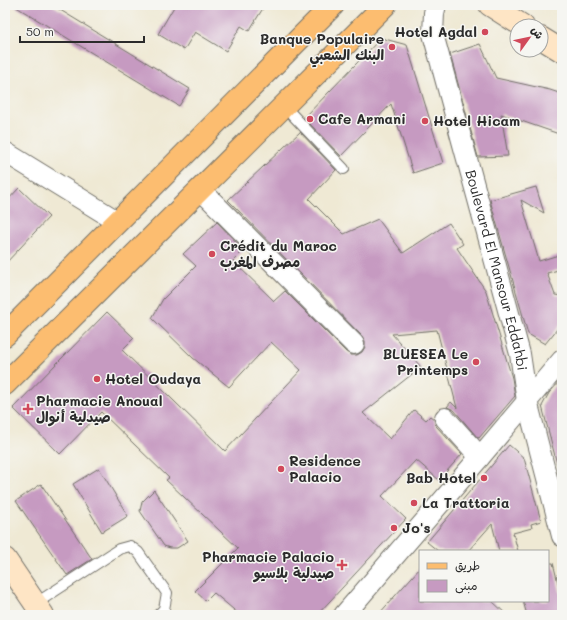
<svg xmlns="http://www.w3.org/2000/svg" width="567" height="620" font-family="Mali,'Playpen Sans Arabic',sans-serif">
	<rect width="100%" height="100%" fill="#f6f6f2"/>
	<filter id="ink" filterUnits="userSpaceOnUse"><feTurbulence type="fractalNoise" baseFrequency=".025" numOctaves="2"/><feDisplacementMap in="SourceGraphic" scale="8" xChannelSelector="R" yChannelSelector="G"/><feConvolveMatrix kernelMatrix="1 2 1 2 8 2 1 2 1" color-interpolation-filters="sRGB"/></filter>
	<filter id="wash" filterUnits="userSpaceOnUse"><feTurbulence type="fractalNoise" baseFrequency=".012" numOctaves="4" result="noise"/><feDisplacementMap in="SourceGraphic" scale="16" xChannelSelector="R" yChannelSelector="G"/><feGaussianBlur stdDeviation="0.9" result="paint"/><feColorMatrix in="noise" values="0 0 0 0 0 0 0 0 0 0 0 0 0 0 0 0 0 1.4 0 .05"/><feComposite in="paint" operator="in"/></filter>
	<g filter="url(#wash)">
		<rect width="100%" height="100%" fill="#efe9d4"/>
		<g id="blocks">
			<g fill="#c69ac1">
				<path d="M 13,5 L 52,5 L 190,89 L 179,106 Z"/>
				<path d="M 175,5 L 265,5 L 249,31 L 241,26 L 226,51 L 195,32 L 184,50 L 158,34 Z"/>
				<path d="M 381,38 L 407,45 L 443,163 L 413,173 L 391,104 L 341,156 L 304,118 Z"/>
				<path d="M 480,44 L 496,78 L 550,90 L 562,94 L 562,135 L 501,114 L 508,156 L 478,157 L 450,54 Z"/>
				<path d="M 300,132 L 336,170 L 309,199 L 344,234 L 378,219 L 403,253 L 449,223 L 463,244 L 457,248 L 486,291 L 512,378 L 515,396 L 479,438 L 477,437 L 454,410 L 447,407 L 451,402 L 457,408 L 437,330 L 392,334 L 421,367 L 363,413 L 390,439 L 414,410 L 426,420 L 430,416 L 434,419 L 436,426 L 462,454 L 439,480 L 416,460 L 382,496 L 406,519 L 317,615 L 240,615 L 214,593 L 206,601 L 195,591 L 238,548 L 166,480 L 169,478 L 101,412 L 60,454 L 13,408 L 107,312 L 134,338 L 122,350 L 225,451 L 301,370 L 271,342 L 229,387 L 193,358 L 152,318 L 163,299 L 196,266 L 183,254 L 217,222 L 244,250 L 233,261 L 274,301 L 285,291 L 346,352 L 351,355 L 357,355 L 362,352 L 365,347 L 365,341 L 362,336 L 228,200 Z"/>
				<path d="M 536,187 L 544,213 L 521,200 L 539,261 L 562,254 L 562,269 L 547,273 L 555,295 L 562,296 L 562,323 L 545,344 L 528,334 L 490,200 Z"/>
				<path d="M 19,188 L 49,217 L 5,264 L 5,203 Z"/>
				<path d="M 562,379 L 562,463 L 557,464 L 542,406 L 549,393 Z"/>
				<path d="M 509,445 L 524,458 L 541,521 L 531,524 L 532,528 L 513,533 L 518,551 L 499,551 L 492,524 L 468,551 L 438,551 L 427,542 Z"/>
				<path d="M 99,468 L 128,516 L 102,532 L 73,484 Z"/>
				<path d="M 41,484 L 92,559 L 67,575 L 16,501 Z"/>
				<path d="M 154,490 L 188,541 L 177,548 L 170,548 L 164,546 L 140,511 L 142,502 Z"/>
				<path d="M 548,563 L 553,563 L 562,599 L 562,615 L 527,615 L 523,601 L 548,601 Z"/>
				<path d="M 420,568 L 420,601 L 492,601 L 507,615 L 378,615 Z"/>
			</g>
		</g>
	</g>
	<g filter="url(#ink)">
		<use href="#blocks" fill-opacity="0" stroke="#706e66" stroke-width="1"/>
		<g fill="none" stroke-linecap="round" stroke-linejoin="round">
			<defs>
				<g id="lane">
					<path d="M 284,106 L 344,169"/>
					<path d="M 35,604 L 119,549 L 130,546 L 138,552 L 167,593 L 164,609 L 158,615"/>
				</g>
				<g id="street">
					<path id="s1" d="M 436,5 L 434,13 L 433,34 L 520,354 L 527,401 L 562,536"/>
					<path d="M 5,152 L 117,221"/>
					<path d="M 200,189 L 354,344"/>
					<path d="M 445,418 L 480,457"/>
					<path d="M 344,615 L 480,457 L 562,360"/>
				</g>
				<g id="secondary">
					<path d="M 490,5 L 523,26"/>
					<path d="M 541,38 L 562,51"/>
					<path d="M 5,559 L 43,615"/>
				</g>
				<g id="primary">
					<path d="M 5,335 L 333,5"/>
					<path d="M 5,384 L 385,5"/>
				</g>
			</defs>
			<use href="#lane" stroke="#706e66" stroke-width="12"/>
			<use href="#street" stroke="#706e66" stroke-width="22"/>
			<use href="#secondary" stroke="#706e66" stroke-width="24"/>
			<use href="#primary" stroke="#706e66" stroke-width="24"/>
			<use href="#lane" stroke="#fff" stroke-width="10"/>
			<use href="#street" stroke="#fff" stroke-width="20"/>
			<use href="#secondary" stroke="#fee5c5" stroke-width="22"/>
			<use href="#primary" stroke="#fcbd6f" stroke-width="22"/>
		</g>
	</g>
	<g fill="#d1495b" stroke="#f6f6f2" stroke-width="1.5">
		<circle cx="485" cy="32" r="4"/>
		<circle cx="392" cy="47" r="4"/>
		<circle cx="310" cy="119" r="4"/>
		<circle cx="425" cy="121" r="4"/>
		<circle cx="212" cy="254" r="4"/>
		<circle cx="476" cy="362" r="4"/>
		<circle cx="97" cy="379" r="4"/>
		<path d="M26 403h4v4h4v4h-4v4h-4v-4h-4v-4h4z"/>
		<circle cx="281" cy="469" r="4"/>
		<circle cx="484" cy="478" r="4"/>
		<circle cx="414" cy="503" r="4"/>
		<circle cx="394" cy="528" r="4"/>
		<path d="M340 559h4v4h4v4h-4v4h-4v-4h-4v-4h4z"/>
	</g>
	<g text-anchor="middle" stroke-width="3" stroke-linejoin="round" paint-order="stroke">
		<g font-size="14" font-weight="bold" fill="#2b2b2b" stroke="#f6f6f2" text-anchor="start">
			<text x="477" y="37" text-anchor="end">Hotel Agdal</text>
			<text x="384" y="44" text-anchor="end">Banque Populaire<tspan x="384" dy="16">البنك الشعبي</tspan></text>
			<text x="318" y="124">Cafe Armani</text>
			<text x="433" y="126">Hotel Hicam</text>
			<text x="220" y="251">Crédit du Maroc<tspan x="220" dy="16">مصرف المغرب</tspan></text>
			<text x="468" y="359" text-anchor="end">BLUESEA Le<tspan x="468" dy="16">Printemps</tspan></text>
			<text x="105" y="384">Hotel Oudaya</text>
			<text x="36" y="406">Pharmacie Anoual<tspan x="36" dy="16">صيدلية أنوال</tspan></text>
			<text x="289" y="466">Residence<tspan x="289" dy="16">Palacio</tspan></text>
			<text x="476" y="483" text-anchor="end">Bab Hotel</text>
			<text x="422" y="508">La Trattoria</text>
			<text x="402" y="533">Jo's</text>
			<text x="334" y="562" text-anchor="end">Pharmacie Palacio<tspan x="334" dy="16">صيدلية بلاسيو</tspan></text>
		</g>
		<g font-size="14" fill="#2b2b2b" stroke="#f6f6f2">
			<text dy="5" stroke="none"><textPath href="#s1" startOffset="274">Boulevard El Mansour Eddahbi</textPath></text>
		</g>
	</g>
	<rect width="567" height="620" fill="none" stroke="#f6f6f2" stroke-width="20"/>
	<rect x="419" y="550" width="130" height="52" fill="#f6f6f2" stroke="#a5a5a2"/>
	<rect x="427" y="563" width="20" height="6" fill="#fcbd6f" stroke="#a5a5a2"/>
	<text x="455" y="570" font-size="12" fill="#2b2b2b">طريق</text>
	<rect x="427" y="580" width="20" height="12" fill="#c69ac1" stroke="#a5a5a2"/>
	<text x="455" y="590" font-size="12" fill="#2b2b2b">مبنى</text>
	<g transform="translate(529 38) rotate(57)"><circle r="19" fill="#f6f6f2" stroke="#a5a5a2"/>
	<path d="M0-3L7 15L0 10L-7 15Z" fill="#d1495b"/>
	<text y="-6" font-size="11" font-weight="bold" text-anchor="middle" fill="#2b2b2b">ش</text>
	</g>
	<path d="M20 36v6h124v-6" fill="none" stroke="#2b2b2b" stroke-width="2"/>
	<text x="26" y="36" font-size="12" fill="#2b2b2b" stroke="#f6f6f2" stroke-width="3" paint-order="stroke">50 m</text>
</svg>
